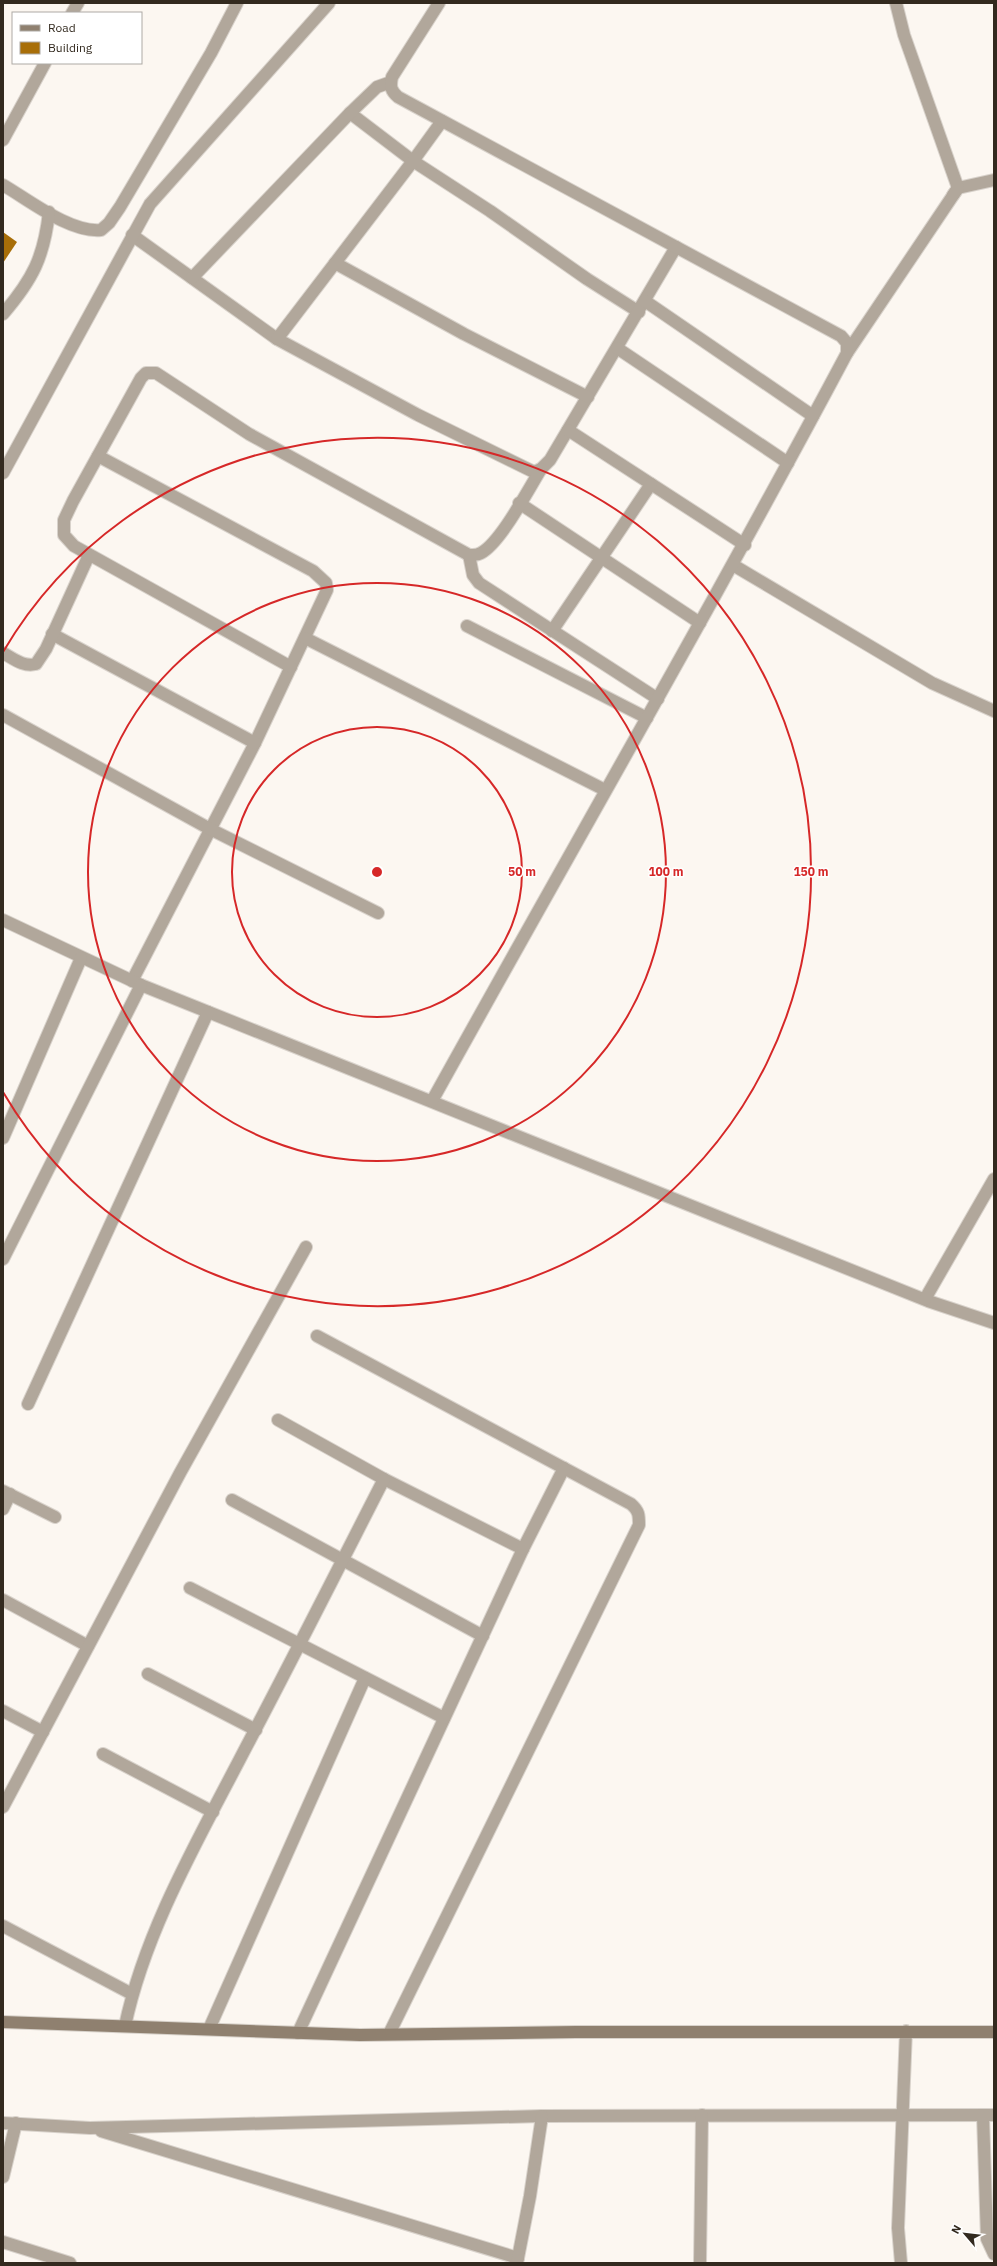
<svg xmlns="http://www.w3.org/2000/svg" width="997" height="2266" font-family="'IBM Plex Sans',sans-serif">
	<rect width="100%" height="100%" fill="#fcf7f1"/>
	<path fill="#a86e08" d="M 3,232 L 17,242 L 3,263 Z"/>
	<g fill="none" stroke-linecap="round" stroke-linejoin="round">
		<defs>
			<g id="street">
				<path d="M 72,13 L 78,3"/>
				<path d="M 350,113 L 413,161 L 490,211 L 587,279 L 639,312"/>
				<path d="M 3,140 L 45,63"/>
				<path d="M 3,185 C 29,200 70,233 101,230 L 109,223 L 120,207 L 211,53 L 237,3"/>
				<path d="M 953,195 L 958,188 L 994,180"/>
				<path d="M 132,235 L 277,339 L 418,415 L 534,472 L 541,469 L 550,460 L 676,247"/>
				<path d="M 335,263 L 464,334 L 588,397"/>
				<path d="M 192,278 L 350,113 L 377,87 L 391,82"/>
				<path d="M 645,301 L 813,416"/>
				<path d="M 3,314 C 33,279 44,257 49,212"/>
				<path d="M 277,339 L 413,161 L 442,121"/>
				<path d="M 617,348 L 788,463"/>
				<path d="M 847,353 L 958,188 L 904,35 L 896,3"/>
				<path d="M 568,430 L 745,545"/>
				<path d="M 98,456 L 313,571 L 326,583 L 327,590 L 255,743 L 132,981"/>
				<path d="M 3,473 L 150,204 L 329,3"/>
				<path d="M 519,503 L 700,623"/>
				<path d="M 469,555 L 473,575 L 479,583 L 658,699"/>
				<path d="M 733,565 L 932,683 L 994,711"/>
				<path d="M 467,626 L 647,718"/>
				<path d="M 552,631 L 651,484"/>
				<path d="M 52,634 L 255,743"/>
				<path d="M 305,638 L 605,790"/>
				<path d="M 3,653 C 14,659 23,667 36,664 L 46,649 L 89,555"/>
				<path d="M 291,667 L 74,546 L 64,535 L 64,520 L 73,501 L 141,378 L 146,373 L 156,373 L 249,434 L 469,555 C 473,555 476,556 481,553 C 501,542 528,490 541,469"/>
				<path d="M 3,715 L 210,829 L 378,913"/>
				<path d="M 3,920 L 141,985 L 928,1301 L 994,1323"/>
				<path d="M 432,1101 C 570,852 713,605 847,353 L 847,343 L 841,336 L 398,97 C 391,91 390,87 392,77 L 439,3"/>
				<path d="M 3,1138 L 81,958"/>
				<path d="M 3,1259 L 141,985"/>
				<path d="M 925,1299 L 994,1179"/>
				<path d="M 317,1336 L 631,1504 C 639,1511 639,1515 639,1525 L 389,2034"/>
				<path d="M 28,1404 L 208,1012"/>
				<path d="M 278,1420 L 384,1479 L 523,1549 L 298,2033"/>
				<path d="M 3,1491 L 55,1517"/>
				<path d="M 232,1500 L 483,1636"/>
				<path d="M 3,1509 L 10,1494"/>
				<path d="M 523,1549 L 564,1468"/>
				<path d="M 190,1588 L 444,1718"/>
				<path d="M 3,1600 L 88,1646"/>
				<path d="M 148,1674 L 256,1730"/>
				<path d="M 3,1711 L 43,1732"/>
				<path d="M 103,1754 L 213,1812"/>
				<path d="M 3,1807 L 180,1473 L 306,1247"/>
				<path d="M 3,1926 L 132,1994"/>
				<path d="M 125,2026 C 145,1931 198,1840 243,1753 C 291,1662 337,1571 384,1479"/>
				<path d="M 209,2029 L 365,1678"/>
				<path d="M 983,2115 L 987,2239 L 994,2254"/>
				<path d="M 3,2123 L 90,2128 L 542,2116 L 994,2115"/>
				<path d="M 101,2131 L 518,2258"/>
				<path d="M 3,2177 L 16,2123"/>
				<path d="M 3,2242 L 70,2263"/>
				<path d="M 517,2263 L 530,2196 L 542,2116"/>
				<path d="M 700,2263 L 702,2115"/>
				<path d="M 901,2263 L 898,2228 L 906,2031"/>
			</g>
			<path id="secondary" d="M 3,2022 L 360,2035 L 576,2032 L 994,2032"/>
		</defs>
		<use href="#street" stroke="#d8d2cb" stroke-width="14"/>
		<use href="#secondary" stroke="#d8d2cb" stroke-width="14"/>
		<use href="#street" stroke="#b1a79b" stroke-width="12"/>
		<use href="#secondary" stroke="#8f806f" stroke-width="12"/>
	</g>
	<g fill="none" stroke="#d62828" stroke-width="2">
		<circle cx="377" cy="872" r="145"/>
		<circle cx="377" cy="872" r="289"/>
		<path d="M3 652A434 434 0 1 1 3 1092"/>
	</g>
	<circle cx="377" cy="872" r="6" fill="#d62828" stroke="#fff" stroke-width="2"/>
	<g font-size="12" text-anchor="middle" font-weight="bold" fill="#d62828" stroke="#fff" stroke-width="3" stroke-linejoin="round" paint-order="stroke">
		<text x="522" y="876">50 m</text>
		<text x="666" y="876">100 m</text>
		<text x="811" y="876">150 m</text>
	</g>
	<rect width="997" height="2266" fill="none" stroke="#332a1f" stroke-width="8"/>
	<rect x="12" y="12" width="130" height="52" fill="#ffffff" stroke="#adaaa5"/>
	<rect x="20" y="25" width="20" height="6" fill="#8f806f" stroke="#adaaa5"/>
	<text x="48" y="32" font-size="12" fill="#332a1f">Road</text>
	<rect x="20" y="42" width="20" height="12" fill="#a86e08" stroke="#adaaa5"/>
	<text x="48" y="52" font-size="12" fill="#332a1f">Building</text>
	<g transform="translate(965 2234) rotate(298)" stroke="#ffffff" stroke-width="3" paint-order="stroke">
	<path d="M0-3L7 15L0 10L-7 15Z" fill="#332a1f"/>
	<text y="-6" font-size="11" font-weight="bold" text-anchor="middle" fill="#332a1f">N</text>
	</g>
</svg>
